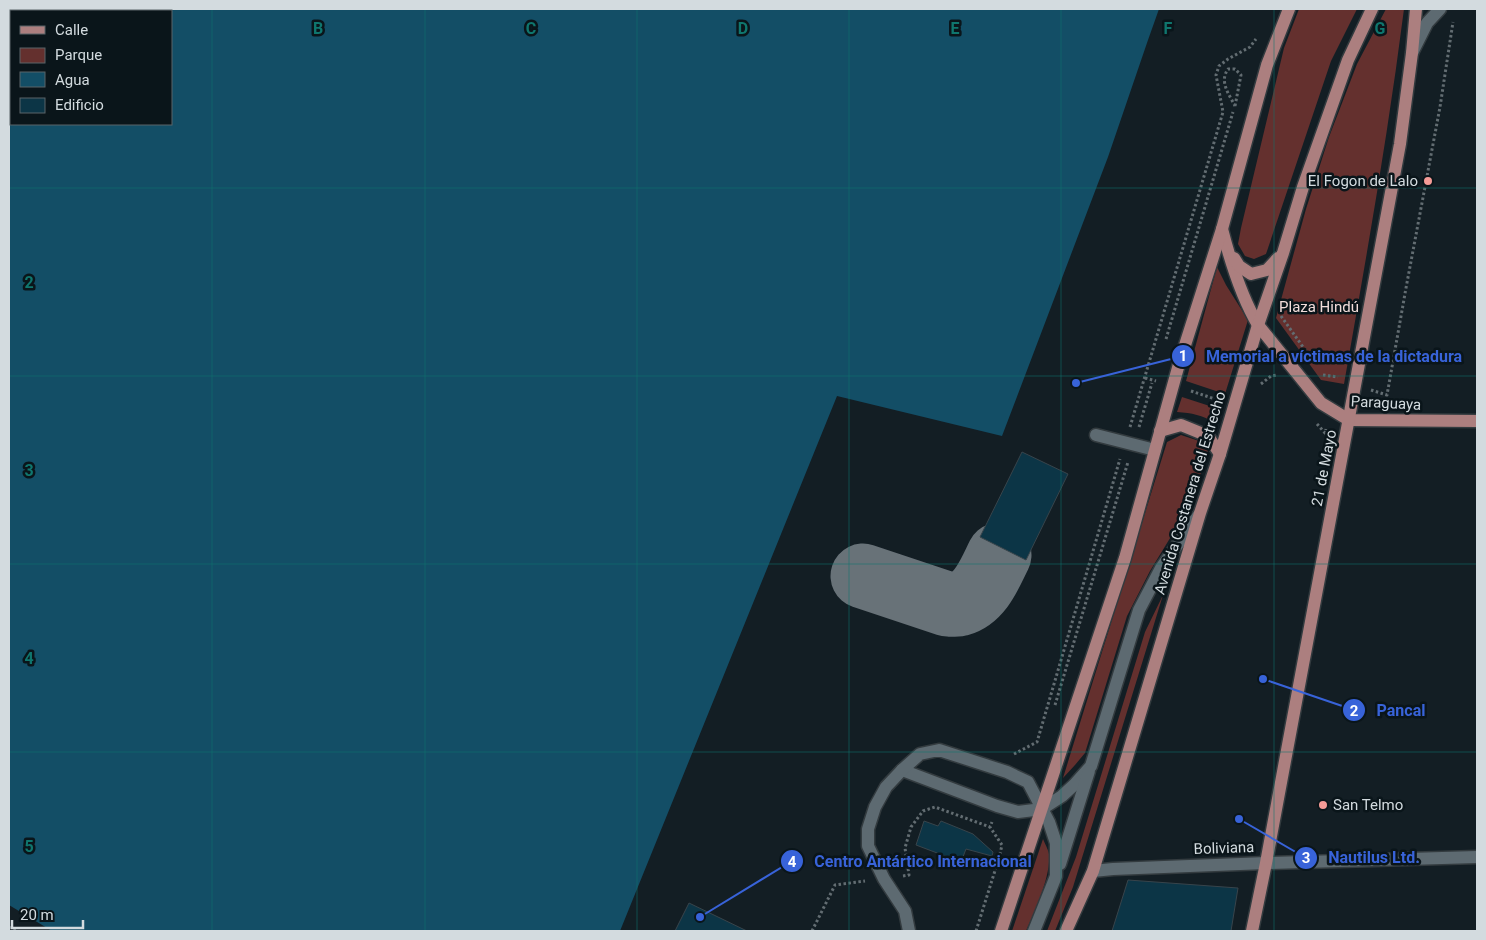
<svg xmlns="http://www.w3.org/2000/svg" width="1486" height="940" font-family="Roboto,sans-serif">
	<rect width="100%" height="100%" fill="#131e24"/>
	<g fill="#64302e">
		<path d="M 1299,9 L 1357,9 L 1331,61 L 1266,254 L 1254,259 L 1245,256 L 1238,244 L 1241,228 L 1284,48 Z"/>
		<path d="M 1386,9 L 1404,9 C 1388,135 1366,259 1344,384 L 1321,380 L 1276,318 L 1306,209 L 1329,137 L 1357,64 Z"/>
		<path d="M 1217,267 L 1226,285 L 1248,320 L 1225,394 L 1186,381 Z"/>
		<path d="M 1182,397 L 1219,409 L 1215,423 C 1202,415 1192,413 1177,412 Z"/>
		<path d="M 1181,435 L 1202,442 L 1208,451 L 1188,513 L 1178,525 L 1150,571 L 1127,616 L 1085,753 L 1075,765 L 1063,778 L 1167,442 Z"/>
		<path d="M 1163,595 L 1073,887 L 1055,931 L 1047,931 L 1076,857 L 1145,632 Z"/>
		<path d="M 1043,839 C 1045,844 1048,849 1049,854 C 1051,876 1035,911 1026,931 L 1012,931 Z"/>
	</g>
	<path fill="#134e66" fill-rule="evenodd" d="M 9,9 L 1159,9 L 1148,40 L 1108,157 L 1002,436 L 837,396 L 620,931 L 9,931 ZM 11,11 L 171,11 L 171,124 L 11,124 Z"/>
	<path fill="#131e24" d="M 9,905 L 52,931 L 9,931 Z"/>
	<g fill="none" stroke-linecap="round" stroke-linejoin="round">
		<path stroke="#687278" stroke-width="65" d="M 863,576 L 947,604 C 951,604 956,605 959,604 C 981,598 990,573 999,555"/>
	</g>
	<g fill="#0c3546" stroke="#38444b">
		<path d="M 1022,452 L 1068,474 L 1026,560 L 980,537 Z"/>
		<path d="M 924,821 L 938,826 L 941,821 L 973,834 L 993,852 L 992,856 L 966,849 L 961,862 L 916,845 Z"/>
		<path d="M 1128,880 L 1238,888 L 1231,931 L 1112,931 Z"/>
		<path d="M 689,903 L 747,931 L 675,931 Z"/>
	</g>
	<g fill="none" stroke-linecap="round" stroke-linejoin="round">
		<defs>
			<g id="service">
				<path d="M 1096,435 L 1155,450"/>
				<path d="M 902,770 L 997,806 L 1018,812 L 1042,809 L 1062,796 L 1074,785 L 1091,766 L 1139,610 L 1161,568 L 1198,516"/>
				<path d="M 1060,864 L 1089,771"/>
				<path d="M 909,931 L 905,911 L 884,879 L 868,846 L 868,829 L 875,807 L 886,787 L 902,770 L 920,754 L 939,750 L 1007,772 L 1028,782 L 1049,822 L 1056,843 L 1056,876 L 1034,931"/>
			</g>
			<g id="minor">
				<path d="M 1412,53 L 1427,23 L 1440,9"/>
				<path d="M 1093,871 L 1113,869 L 1266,863 L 1477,857"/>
			</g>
			<g id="primary">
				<path d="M 1222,229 C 1230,260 1242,298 1258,325 L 1321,403 L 1349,420 L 1477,421"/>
				<path d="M 1234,258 L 1239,266 L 1251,274 L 1267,270 L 1278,258"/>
				<path d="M 1160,431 L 1181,425 L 1208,436 L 1220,454"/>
				<path d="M 1001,931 L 1125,558 L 1179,364 L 1222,229 L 1267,65 L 1289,9"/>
				<path d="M 1066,931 L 1093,871 L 1200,513 L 1220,454 L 1258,325 L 1283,253 L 1303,187 L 1348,60 L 1372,9"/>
				<path d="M 1252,931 L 1266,863 L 1400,144 L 1412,53 L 1416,9"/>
			</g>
		</defs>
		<use href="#service" stroke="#333b3f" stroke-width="15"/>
		<use href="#minor" stroke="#333b3f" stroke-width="15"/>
		<use href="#primary" stroke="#333b3f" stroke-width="15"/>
		<g stroke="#636d72" stroke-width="3" stroke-dasharray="2.5 2.5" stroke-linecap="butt">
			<path d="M 1235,106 L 1241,75 L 1235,69 L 1228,69 C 1219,82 1229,94 1235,106"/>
			<path d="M 1281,316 L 1308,354"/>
			<path d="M 1166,339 L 1233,112"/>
			<path d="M 1323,375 L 1338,377"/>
			<path d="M 1145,378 L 1156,381"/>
			<path d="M 1261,384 L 1271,376 L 1277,375"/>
			<path d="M 1371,390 L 1387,395 L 1406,288 L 1440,107 L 1453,22"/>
			<path d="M 1191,391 L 1218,400"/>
			<path d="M 1317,424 L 1325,433 L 1326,429"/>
			<path d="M 1130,427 L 1223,112 L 1216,75 L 1219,66 L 1228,59 L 1250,47 L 1256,39"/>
			<path d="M 1139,427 L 1152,383"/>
			<path d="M 1055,705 L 1128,462"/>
			<path d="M 1014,754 L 1037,742 L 1120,459"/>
			<path d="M 903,876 L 909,875 L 905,848 L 911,827 L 923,811 L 935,807 L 990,827"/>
			<path d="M 9,927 L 16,931"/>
			<path d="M 812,931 L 835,885 L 865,881"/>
			<path d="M 976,931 L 999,858 L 1002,845 L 990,827 L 992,822"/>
		</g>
		<use href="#service" stroke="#5d6a71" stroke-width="12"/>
		<use href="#minor" stroke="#5d6a71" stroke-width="12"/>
		<use href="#primary" stroke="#ac7f7f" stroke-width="12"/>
	</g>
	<path fill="none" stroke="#0f766e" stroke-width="1" stroke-opacity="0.55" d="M 212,9 L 212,931M 425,9 L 425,931M 637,9 L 637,931M 849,9 L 849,931M 1061,9 L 1061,931M 1274,9 L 1274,931M 9,188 L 1477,188M 9,376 L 1477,376M 9,564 L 1477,564M 9,752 L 1477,752"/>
	<g fill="#f59b97" stroke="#0a151a" stroke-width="2">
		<circle cx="1428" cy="181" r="5"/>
		<circle cx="1323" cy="805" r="5"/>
	</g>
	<g text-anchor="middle" stroke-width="5" stroke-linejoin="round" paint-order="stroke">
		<g font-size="15" fill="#d3dbdf" stroke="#0a151a" text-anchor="end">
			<text x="1418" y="186">El Fogon de Lalo</text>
			<text x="1333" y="810" text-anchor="start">San Telmo</text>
		</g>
		<g font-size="15" fill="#f1dcda" stroke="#0a151a">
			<text x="1319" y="312">Plaza Hindú</text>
		</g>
		<g font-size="15" fill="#d3dbdf" stroke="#0a151a">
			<text transform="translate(1386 403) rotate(3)" y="5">Paraguaya</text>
			<text transform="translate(1324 468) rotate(-79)" y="5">21 de Mayo</text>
			<text transform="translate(1190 493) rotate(-73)" y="5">Avenida Costanera del Estrecho</text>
			<text transform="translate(1224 848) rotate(-2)" y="5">Boliviana</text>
		</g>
	</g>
	<g font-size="16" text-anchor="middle" font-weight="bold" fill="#0f766e" stroke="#0a151a" stroke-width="5" stroke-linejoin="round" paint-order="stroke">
		<text x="318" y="34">B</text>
		<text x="531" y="34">C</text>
		<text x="743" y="34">D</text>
		<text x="955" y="34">E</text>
		<text x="1168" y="34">F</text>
		<text x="1380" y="34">G</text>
		<text x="29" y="288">2</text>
		<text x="29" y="476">3</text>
		<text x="29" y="664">4</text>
		<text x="29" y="852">5</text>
	</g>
	<path fill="none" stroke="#3863d9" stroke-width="2" d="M1076 383L1183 356M1263 679L1354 710M1239 819L1306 858M700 917L792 861"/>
	<g fill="#3863d9" stroke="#0a151a" stroke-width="2">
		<circle cx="1076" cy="383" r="5"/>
		<circle cx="1263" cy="679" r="5"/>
		<circle cx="1239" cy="819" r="5"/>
		<circle cx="700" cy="917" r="5"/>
		<circle cx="1183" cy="356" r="12"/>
		<circle cx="1354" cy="710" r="12"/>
		<circle cx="1306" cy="858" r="12"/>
		<circle cx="792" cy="861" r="12"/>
	</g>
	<g font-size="15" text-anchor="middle" font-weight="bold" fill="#fff">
		<text x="1183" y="361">1</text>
		<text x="1354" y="716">2</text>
		<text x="1306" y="863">3</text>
		<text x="792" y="867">4</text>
	</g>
	<g font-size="16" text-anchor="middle" font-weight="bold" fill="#3863d9" stroke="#0a151a" stroke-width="5" stroke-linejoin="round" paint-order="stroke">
		<text x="1334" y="362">Memorial a víctimas de la dictadura</text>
		<text x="1401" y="716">Pancal</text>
		<text x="1374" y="863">Nautilus Ltd.</text>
		<text x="923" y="867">Centro Antártico Internacional</text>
	</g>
	<rect width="1486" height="940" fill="none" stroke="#d3dbdf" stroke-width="20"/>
	<rect x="10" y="10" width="162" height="115" fill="#0a151a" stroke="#5a6469"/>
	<rect x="20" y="26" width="25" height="8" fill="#ac7f7f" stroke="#5a6469"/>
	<text x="55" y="35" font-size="15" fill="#d3dbdf">Calle</text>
	<rect x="20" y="48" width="25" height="15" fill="#64302e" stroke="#5a6469"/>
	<text x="55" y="60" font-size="15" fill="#d3dbdf">Parque</text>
	<rect x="20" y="72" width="25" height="15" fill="#134e66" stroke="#5a6469"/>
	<text x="55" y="85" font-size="15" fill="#d3dbdf">Agua</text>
	<rect x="20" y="98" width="25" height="15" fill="#0c3546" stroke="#5a6469"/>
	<text x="55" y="110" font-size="15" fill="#d3dbdf">Edificio</text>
	<path d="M12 920v8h71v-8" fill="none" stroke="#d3dbdf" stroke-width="2.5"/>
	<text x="20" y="920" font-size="15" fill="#d3dbdf" stroke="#0a151a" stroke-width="4" paint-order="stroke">20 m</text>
</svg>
